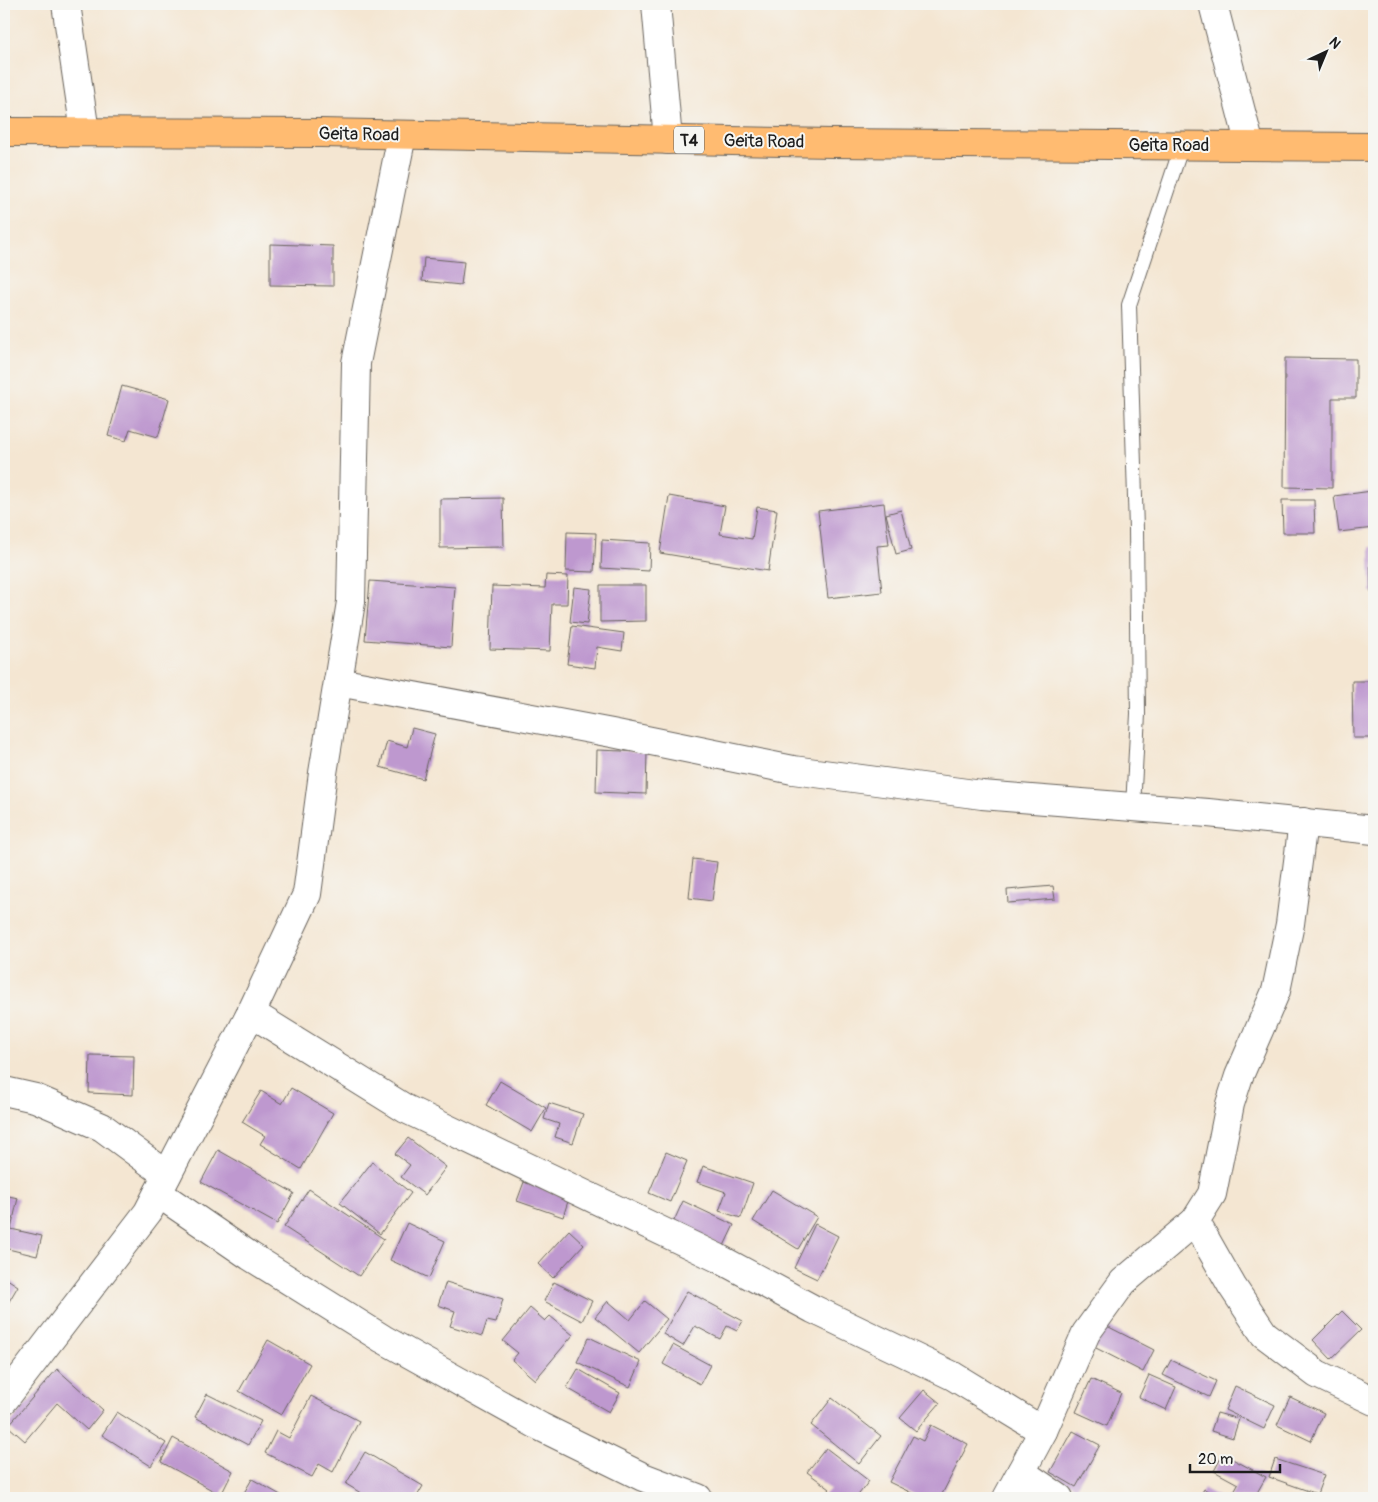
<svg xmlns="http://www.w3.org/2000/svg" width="1378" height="1502" font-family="Pangolin,sans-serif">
	<rect width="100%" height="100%" fill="#f6f6f2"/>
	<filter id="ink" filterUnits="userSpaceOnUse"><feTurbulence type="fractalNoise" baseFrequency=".02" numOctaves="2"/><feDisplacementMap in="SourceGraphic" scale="10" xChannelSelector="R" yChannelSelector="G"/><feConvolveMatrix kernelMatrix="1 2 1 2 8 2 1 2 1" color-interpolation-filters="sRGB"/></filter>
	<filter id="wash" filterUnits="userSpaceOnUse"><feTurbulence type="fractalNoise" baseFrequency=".0096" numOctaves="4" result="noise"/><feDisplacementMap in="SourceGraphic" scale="20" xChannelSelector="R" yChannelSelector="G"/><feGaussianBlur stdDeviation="1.12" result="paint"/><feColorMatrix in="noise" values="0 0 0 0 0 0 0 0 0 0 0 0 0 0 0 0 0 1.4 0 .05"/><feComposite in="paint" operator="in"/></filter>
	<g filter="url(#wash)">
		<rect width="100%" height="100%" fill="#f4e6d2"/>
		<g id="blocks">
			<g fill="#be98cf">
				<path d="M 270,244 L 333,246 L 333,286 L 270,285 Z"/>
				<path d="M 424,258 L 464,262 L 461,285 L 422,281 Z"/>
				<path d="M 1285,358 L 1356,359 L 1356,398 L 1332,398 L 1332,488 L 1284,487 Z"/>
				<path d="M 122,386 L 169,399 L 158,437 L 130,429 L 126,441 L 108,436 Z"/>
				<path d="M 1372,491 L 1374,505 L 1374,528 L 1339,532 L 1334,496 Z"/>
				<path d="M 669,496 L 725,506 L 720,534 L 752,539 L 757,507 L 777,510 L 768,571 L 660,553 Z"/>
				<path d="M 503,498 L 504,547 L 440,548 L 440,499 Z"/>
				<path d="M 1282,500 L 1314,500 L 1315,533 L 1283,533 Z"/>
				<path d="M 884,503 L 889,545 L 877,546 L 882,592 L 828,598 L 818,511 Z"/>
				<path d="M 901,510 L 911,550 L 896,554 L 886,514 Z"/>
				<path d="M 567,532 L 596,533 L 594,572 L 566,571 Z"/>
				<path d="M 602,540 L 650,543 L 649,571 L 601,568 Z"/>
				<path d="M 1370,547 L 1374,547 L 1374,592 L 1371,592 Z"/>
				<path d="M 546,575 L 568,576 L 567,604 L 552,604 L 550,651 L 490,649 L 492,586 L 545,588 Z"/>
				<path d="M 370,581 L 455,587 L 451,647 L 365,640 Z"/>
				<path d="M 600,585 L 646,585 L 646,621 L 600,622 Z"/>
				<path d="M 574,587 L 591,589 L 587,624 L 570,622 Z"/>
				<path d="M 572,626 L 624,633 L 622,651 L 597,647 L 595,668 L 567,664 Z"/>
				<path d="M 1352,681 L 1374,681 L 1374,738 L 1353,738 Z"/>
				<path d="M 412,728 L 435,734 L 423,779 L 380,767 L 387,741 L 407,747 Z"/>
				<path d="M 597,750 L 647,752 L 646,794 L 596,792 Z"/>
				<path d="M 693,859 L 717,862 L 712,901 L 689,898 Z"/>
				<path d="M 1053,886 L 1055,899 L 1008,903 L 1007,890 Z"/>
				<path d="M 90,1055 L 134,1056 L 133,1095 L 89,1093 Z"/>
				<path d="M 500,1081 L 546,1108 L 532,1132 L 486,1105 Z"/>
				<path d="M 291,1088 L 333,1113 L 301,1169 L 260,1144 L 265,1136 L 242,1122 L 261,1091 L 282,1104 Z"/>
				<path d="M 549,1103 L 583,1114 L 573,1143 L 555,1137 L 559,1124 L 544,1119 Z"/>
				<path d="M 408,1138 L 446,1167 L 425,1195 L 401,1177 L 410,1165 L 395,1154 Z"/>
				<path d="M 218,1150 L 294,1193 L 277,1224 L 201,1182 Z"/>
				<path d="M 666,1152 L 687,1161 L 670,1202 L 649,1193 Z"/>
				<path d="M 372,1162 L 411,1193 L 380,1234 L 340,1203 Z"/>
				<path d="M 703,1166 L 753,1183 L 741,1218 L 719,1211 L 726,1192 L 697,1182 Z"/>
				<path d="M 524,1182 L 569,1198 L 563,1217 L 517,1201 Z"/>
				<path d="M 309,1189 L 384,1239 L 359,1276 L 284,1227 Z"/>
				<path d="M 772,1190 L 817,1217 L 798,1249 L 753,1221 Z"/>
				<path d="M 4,1195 L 18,1198 L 11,1229 L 42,1236 L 37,1256 L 4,1248 Z"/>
				<path d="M 683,1201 L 734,1225 L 724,1246 L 673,1223 Z"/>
				<path d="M 407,1223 L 445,1241 L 429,1278 L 390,1260 Z"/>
				<path d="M 815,1224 L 838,1236 L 817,1279 L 794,1268 Z"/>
				<path d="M 569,1230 L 584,1244 L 553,1278 L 538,1264 Z"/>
				<path d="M 4,1277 L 18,1286 L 4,1310 Z"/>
				<path d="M 446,1282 L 503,1299 L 496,1323 L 487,1321 L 482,1336 L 450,1326 L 455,1311 L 438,1305 Z"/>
				<path d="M 554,1282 L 592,1301 L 582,1321 L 544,1301 Z"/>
				<path d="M 687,1291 L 743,1321 L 737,1331 L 727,1326 L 720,1339 L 695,1326 L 683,1346 L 663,1334 Z"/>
				<path d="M 608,1301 L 630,1320 L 645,1301 L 667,1319 L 639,1353 L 595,1317 Z"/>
				<path d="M 530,1308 L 545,1321 L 550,1316 L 573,1335 L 535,1380 L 512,1360 L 518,1353 L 503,1341 Z"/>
				<path d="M 1342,1311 L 1361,1330 L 1331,1359 L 1313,1340 Z"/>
				<path d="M 1105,1325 L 1154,1350 L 1143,1372 L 1094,1347 Z"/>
				<path d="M 589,1337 L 641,1362 L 630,1387 L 577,1362 Z"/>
				<path d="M 268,1340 L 310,1364 L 281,1415 L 239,1391 Z"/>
				<path d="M 673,1345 L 710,1365 L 700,1384 L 663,1364 Z"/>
				<path d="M 1171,1360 L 1216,1381 L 1209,1397 L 1163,1375 Z"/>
				<path d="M 57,1369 L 103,1410 L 87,1430 L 57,1403 L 25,1441 L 8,1426 Z"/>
				<path d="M 578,1369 L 620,1393 L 609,1412 L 567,1388 Z"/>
				<path d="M 1149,1375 L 1176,1387 L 1166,1410 L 1139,1397 Z"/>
				<path d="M 1091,1379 L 1121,1393 L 1107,1426 L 1076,1412 Z"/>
				<path d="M 1235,1386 L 1275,1405 L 1264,1429 L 1225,1410 Z"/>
				<path d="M 924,1390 L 940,1403 L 916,1431 L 900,1418 Z"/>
				<path d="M 207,1394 L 261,1421 L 248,1445 L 195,1417 Z"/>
				<path d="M 311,1396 L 359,1421 L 333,1472 L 319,1464 L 312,1477 L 265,1453 L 276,1431 L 289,1438 Z"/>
				<path d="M 1290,1397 L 1324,1413 L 1311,1441 L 1277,1425 Z"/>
				<path d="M 832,1398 L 881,1436 L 859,1464 L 811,1425 Z"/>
				<path d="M 117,1412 L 166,1443 L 151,1466 L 102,1435 Z"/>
				<path d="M 1217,1413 L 1239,1419 L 1233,1438 L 1211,1431 Z"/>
				<path d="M 931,1425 L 968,1444 L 940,1498 L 922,1498 L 889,1482 L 913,1436 L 923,1441 Z"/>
				<path d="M 1073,1431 L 1100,1445 L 1076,1487 L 1050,1472 Z"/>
				<path d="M 173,1438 L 233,1471 L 221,1495 L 161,1462 Z"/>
				<path d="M 826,1448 L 869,1481 L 856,1498 L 822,1498 L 830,1489 L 807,1472 Z"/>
				<path d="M 365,1452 L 423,1486 L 416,1498 L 369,1498 L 346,1484 Z"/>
				<path d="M 1223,1454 L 1266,1477 L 1254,1498 L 1230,1498 L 1238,1484 L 1214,1471 Z"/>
				<path d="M 1275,1459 L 1324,1475 L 1317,1494 L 1269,1477 Z"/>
				<path d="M 252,1479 L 286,1498 L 241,1498 Z"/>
				<path d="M 1204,1489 L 1221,1498 L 1199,1498 Z"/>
			</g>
		</g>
	</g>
	<g filter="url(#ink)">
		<use href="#blocks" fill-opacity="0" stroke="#68635c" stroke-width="1"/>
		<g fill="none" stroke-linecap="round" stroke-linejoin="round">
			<defs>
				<path id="service" d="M 1133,807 L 1138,714 L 1136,529 L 1129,305 L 1182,145"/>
				<g id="minor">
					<path d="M 66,4 L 85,132"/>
					<path d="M 656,4 L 668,140"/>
					<path d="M 1213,4 L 1250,146"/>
					<path d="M 338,682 L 612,733 L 793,770 L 982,795 L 1208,813 L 1374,830"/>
					<path d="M 251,1013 L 406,1109 L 718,1258 L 813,1309 L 953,1376 L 1043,1431"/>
					<path d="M 4,1091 L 35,1098 L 102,1127 L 167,1175"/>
					<path d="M 158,1193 L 250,1256 L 383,1339 L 541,1427 L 643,1477 L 698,1498"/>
					<path d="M 1195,1221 L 1232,1286 L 1264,1334 L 1317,1374 L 1374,1401"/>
					<path d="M 4,1400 L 148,1212 L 251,1013 L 307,894 L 323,773 L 351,602 L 356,363 L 402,135"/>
					<path d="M 1021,1472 L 1059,1498"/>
					<path d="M 1007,1498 L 1043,1431 L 1086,1333 L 1123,1282 L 1195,1221 L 1212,1194 L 1230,1104 L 1239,1076 L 1276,991 L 1290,924 L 1303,822"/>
				</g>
				<path id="trunk" d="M 4,132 L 321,133 L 831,143 L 1374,147"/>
			</defs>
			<use href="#service" stroke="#68635c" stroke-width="16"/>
			<use href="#minor" stroke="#68635c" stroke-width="30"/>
			<use href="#trunk" stroke="#68635c" stroke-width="30"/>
			<use href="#service" stroke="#fff" stroke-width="14"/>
			<use href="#minor" stroke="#fff" stroke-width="28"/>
			<use href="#trunk" stroke="#ffbb71" stroke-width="28"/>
		</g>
	</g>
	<g text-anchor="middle" stroke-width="4" stroke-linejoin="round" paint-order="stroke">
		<rect fill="#f6f6f2" stroke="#5d5d5c" stroke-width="1" x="674" y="126.5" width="30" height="27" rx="4"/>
		<g font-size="16" font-weight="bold" fill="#1c1c1c">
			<text x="689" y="146">T4</text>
		</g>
		<g font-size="18" fill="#1c1c1c" stroke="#f6f6f2">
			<text transform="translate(359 134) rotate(1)" y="6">Geita Road</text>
			<text transform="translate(764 141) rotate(1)" y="6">Geita Road</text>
			<text x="1169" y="151">Geita Road</text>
		</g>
	</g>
	<rect width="1378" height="1502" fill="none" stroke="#f6f6f2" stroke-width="20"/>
	<g transform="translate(1326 52) rotate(44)" stroke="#f6f6f2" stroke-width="4" paint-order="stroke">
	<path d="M0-4L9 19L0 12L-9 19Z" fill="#1c1c1c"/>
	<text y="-8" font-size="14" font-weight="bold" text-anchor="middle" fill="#1c1c1c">N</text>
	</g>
	<path d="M1190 1464v8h90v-8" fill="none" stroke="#1c1c1c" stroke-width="2.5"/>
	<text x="1198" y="1464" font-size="15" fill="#1c1c1c" stroke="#f6f6f2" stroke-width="4" paint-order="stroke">20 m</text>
</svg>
